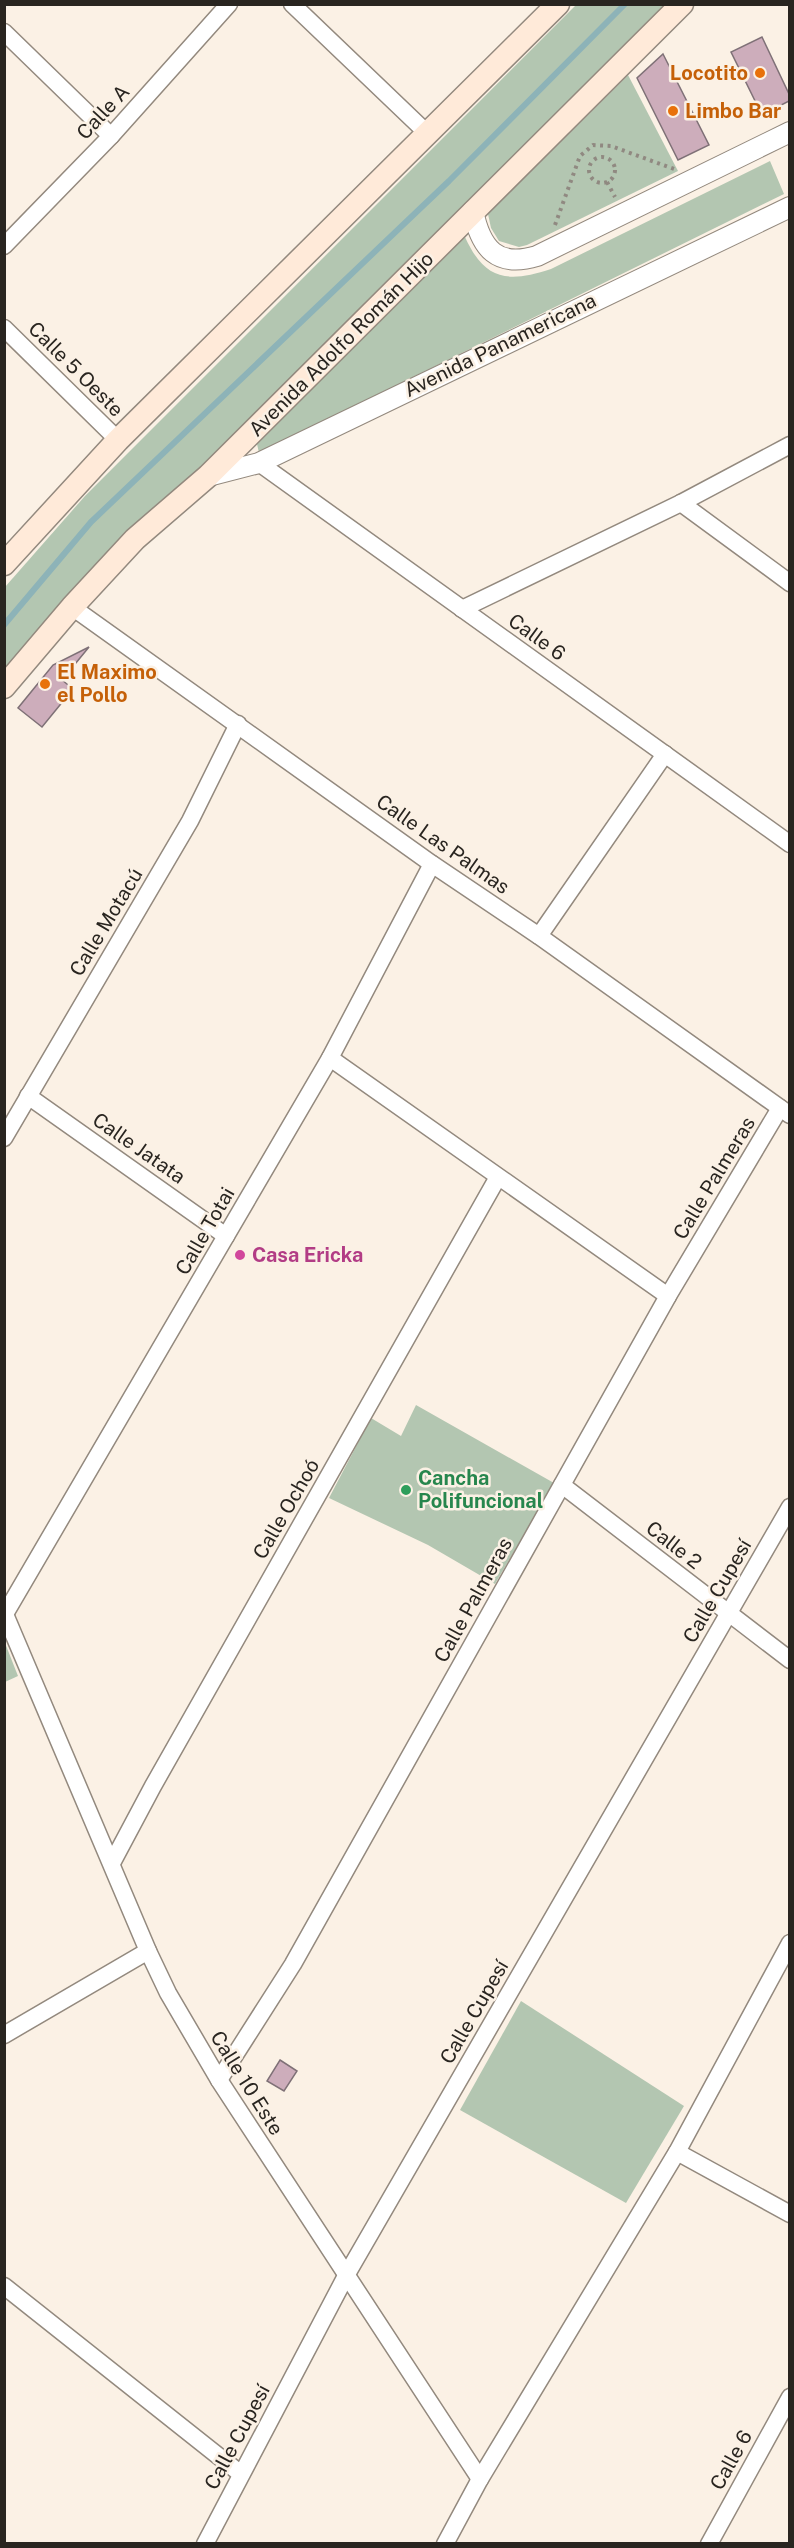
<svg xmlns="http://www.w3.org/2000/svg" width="794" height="2548" font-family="'Public Sans',sans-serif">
	<rect width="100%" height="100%" fill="#fbf1e5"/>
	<g fill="#b3c6b1">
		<path d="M 576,5 L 671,5 L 5,689 L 5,587 L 85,496 Z"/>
		<path d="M 628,75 L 678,171 L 527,245 L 519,247 L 499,241 L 491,228 L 488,214 Z"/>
		<path d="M 770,161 L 784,194 L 259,453 L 257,444 L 465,237 C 485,281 508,283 551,269 Z"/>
		<path d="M 416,1405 L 554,1483 L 495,1584 L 428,1545 L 329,1498 L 371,1418 L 401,1436 Z"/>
		<path d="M 5,1643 L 18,1676 L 5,1682 L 4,1682 Z"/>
		<path d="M 521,2001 L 684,2106 L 626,2203 L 460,2110 Z"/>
	</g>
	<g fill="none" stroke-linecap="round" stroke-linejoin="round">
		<path stroke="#8db3b8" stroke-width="6" d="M 4,625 L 91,522 L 449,181 L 625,4"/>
	</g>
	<g fill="#cdadbb" stroke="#7f7177" stroke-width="1.5">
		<path d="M 762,37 L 789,94 L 789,101 L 762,115 L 731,52 Z"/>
		<path d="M 663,54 L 709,145 L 678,160 L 637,78 Z"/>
		<path d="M 89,647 L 62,680 L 73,689 L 42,727 L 18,708 L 53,665 Z"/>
		<path d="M 280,2060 L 297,2071 L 284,2091 L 267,2081 Z"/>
	</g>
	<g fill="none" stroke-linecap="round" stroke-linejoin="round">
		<defs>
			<g id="minor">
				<path d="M 292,4 L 429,135"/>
				<path d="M 4,32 L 111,136"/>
				<path d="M 4,246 L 111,136 L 229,4"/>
				<path d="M 4,328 L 118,440"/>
				<path d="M 259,463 L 790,844"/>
				<path d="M 681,503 L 790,583"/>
				<path d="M 72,607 L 432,864 L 539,936 L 790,1115"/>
				<path d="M 462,609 L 681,503 L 790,445"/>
				<path d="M 539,936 L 665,754"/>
				<path d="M 330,1058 L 668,1296"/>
				<path d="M 28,1096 L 226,1236"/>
				<path d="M 4,1138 L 190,821 L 238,724"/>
				<path d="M 562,1485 L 790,1660"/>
				<path d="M 4,1612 L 148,1951 L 168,1993 L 219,2080 L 480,2479"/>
				<path d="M 5,1614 L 330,1058 L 432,864"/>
				<path d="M 112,1863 L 153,1786 L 498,1177"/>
				<path d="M 4,2035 L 148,1951"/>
				<path d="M 219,2080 L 293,1964 L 668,1296 L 780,1108"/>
				<path d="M 677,2152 L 790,2214"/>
				<path d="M 4,2286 L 241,2474"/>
				<path d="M 205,2544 L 347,2274 L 790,1507"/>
				<path d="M 445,2544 L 480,2479 L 677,2152 L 790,1943"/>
				<path d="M 709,2544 L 790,2397"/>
			</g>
			<g id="tertiary">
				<path d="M 473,211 C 481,249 497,268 537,256 L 790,132"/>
				<path d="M 208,476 L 259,463 L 790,207"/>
			</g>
			<g id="secondary">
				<path d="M 4,564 L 118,440 L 558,4"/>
				<path d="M 4,687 L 72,607 L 135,539 L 208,476 L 682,4"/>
			</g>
		</defs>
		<use href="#minor" stroke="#93897e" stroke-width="19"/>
		<use href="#tertiary" stroke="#93897e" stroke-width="22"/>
		<use href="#secondary" stroke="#93897e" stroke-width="25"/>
		<g stroke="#908981" stroke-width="4" stroke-dasharray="3 4.5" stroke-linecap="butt">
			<circle cx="602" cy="170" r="13"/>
			<path d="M 607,182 L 615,197"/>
			<path d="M 555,225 L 580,156 L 593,145 L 611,146 L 674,169"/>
		</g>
		<use href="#minor" stroke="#fff" stroke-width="16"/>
		<use href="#tertiary" stroke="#fff" stroke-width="20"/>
		<use href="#secondary" stroke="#ffead9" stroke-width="22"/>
	</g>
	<g fill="#e8710a" stroke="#fbf1e5" stroke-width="2">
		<circle cx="760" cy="73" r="6"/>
		<circle cx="673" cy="111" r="6"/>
		<circle cx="45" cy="684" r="6"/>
	</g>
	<circle fill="#d1479c" stroke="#fbf1e5" stroke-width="2" cx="240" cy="1255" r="6"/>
	<circle fill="#2e9e5b" stroke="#fbf1e5" stroke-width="2" cx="406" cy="1490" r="6"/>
	<g text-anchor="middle" stroke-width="5" stroke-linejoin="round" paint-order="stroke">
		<g font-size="20" font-weight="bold" fill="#c56008" stroke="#fbf1e5" text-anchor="start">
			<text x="748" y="80" text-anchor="end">Locotito</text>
			<text x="685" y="118">Limbo Bar</text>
			<text x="57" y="679">El Maximo<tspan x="57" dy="23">el Pollo</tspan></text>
		</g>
		<g font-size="20" fill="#292520" stroke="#fbf1e5">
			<text transform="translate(103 112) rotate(-47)" y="7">Calle A</text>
			<text transform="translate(341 344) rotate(-45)" y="7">Avenida Adolfo Román Hijo</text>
			<text transform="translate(500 345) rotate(-26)" y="7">Avenida Panamericana</text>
			<text transform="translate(76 369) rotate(45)" y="7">Calle 5 Oeste</text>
			<text transform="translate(537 637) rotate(36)" y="7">Calle 6</text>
			<text transform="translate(443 844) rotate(35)" y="7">Calle Las Palmas</text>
			<text transform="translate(106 922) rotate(-59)" y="7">Calle Motacú</text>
			<text transform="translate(139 1148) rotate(35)" y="7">Calle Jatata</text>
			<text transform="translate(714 1178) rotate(-59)" y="7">Calle Palmeras</text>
			<text transform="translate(205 1231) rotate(-60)" y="7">Calle Totai</text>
			<text transform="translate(286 1509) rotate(-60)" y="7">Calle Ochoó</text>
			<text transform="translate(674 1545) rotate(38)" y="7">Calle 2</text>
			<text transform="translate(717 1591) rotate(-60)" y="7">Calle Cupesí</text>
			<text transform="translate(473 1600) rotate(-61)" y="7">Calle Palmeras</text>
			<text transform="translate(474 2012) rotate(-60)" y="7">Calle Cupesí</text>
			<text transform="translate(247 2083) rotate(58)" y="7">Calle 10 Este</text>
			<text transform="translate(237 2437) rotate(-62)" y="7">Calle Cupesí</text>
			<text transform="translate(731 2460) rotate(-61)" y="7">Calle 6</text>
		</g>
		<g font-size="20" font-weight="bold" fill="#b23c85" stroke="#fbf1e5" text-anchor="start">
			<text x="252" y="1262">Casa Ericka</text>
		</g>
		<g font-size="20" font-weight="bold" fill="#27864d" stroke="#fbf1e5" text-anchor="start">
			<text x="418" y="1485">Cancha<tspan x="418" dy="23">Polifuncional</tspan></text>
		</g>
	</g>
	<rect width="794" height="2548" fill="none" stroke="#292520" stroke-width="12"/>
</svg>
